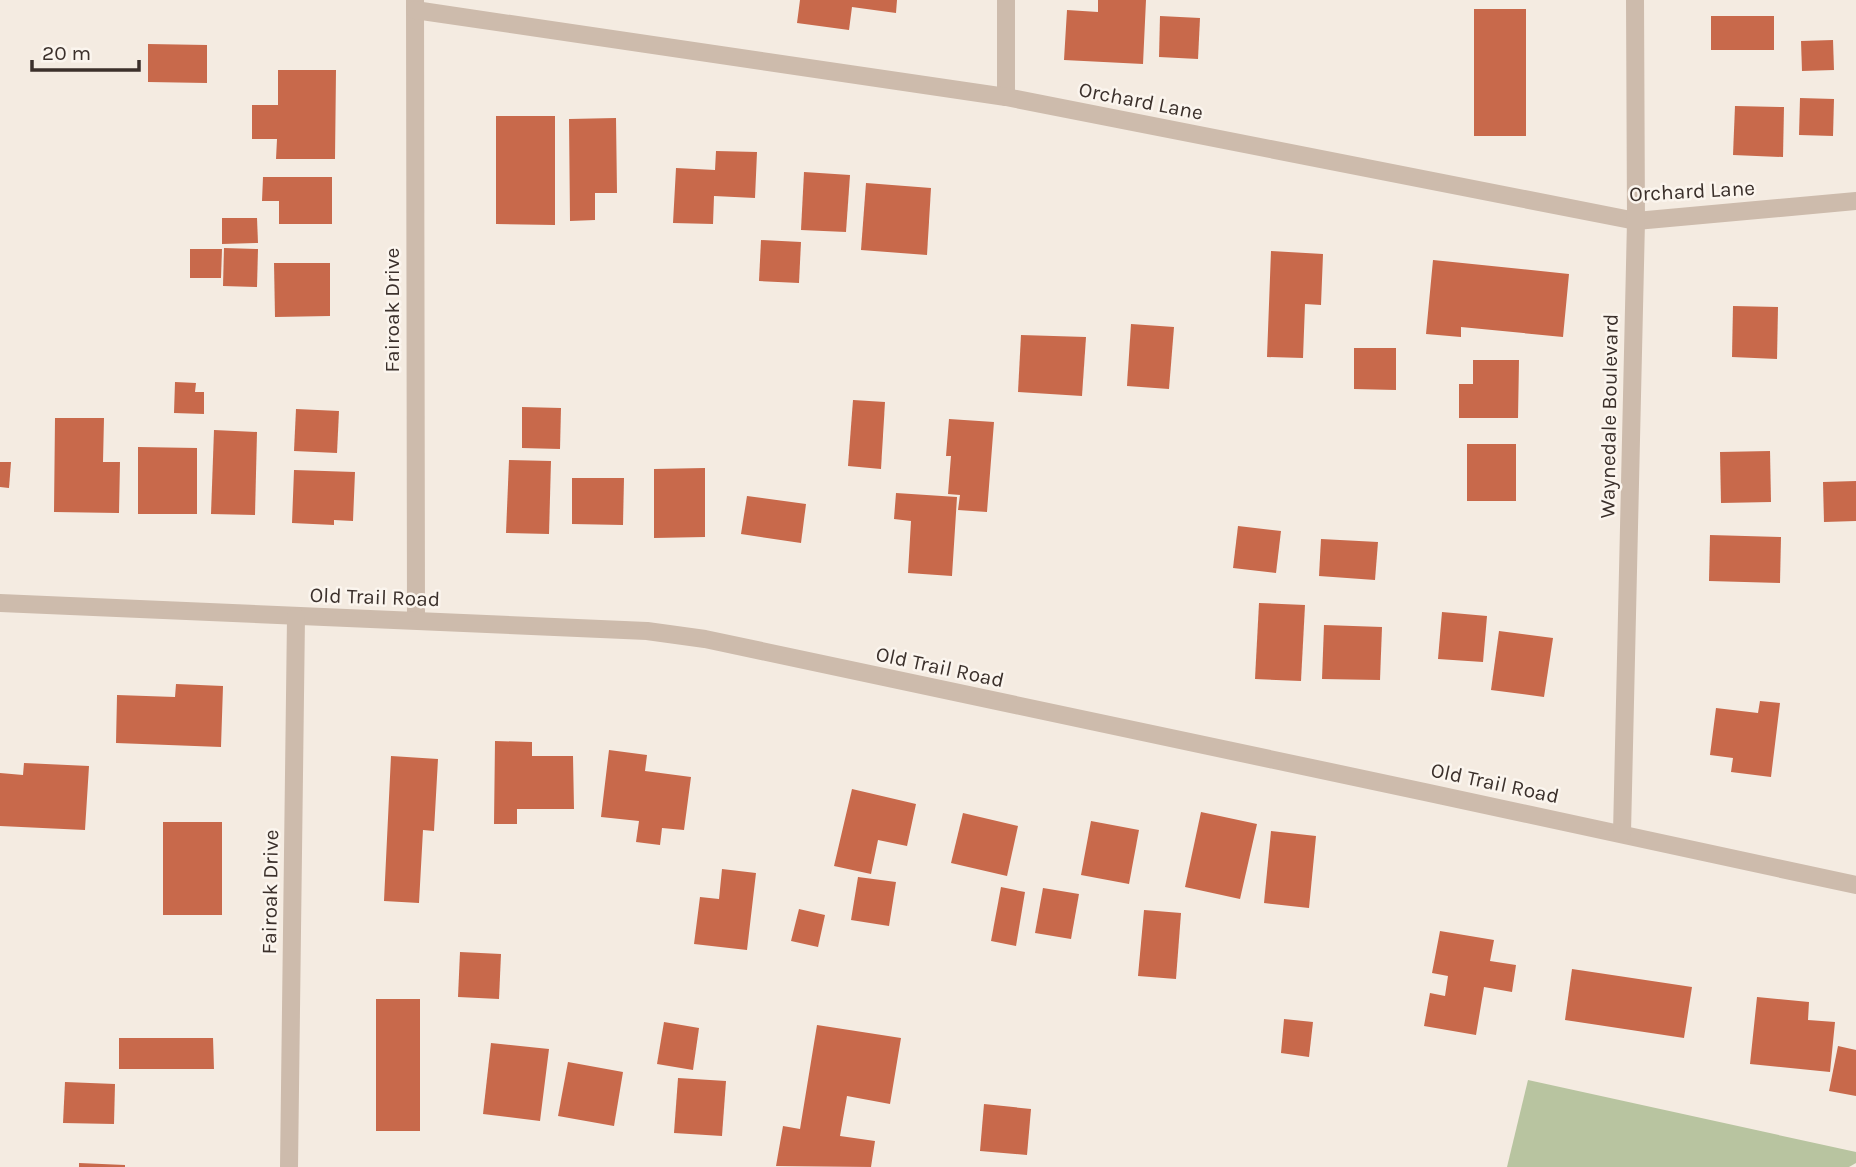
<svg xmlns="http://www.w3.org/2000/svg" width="1856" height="1167" font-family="Karla,sans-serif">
	<rect width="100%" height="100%" fill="#f4ebe1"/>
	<path fill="#b8c4a0" d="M 1528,1080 L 1856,1152 L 1856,1163 L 1849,1167 L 1507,1167 Z"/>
	<g fill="#c8694b">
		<path d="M 800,0 L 897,0 L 896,13 L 852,7 L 849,30 L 797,23 Z"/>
		<path d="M 1098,0 L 1146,0 L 1143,64 L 1064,60 L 1067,10 L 1098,12 Z"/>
		<rect x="1474" y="9" width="52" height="127"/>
		<path d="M 1160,16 L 1200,18 L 1198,59 L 1159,57 Z"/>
		<rect x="1711" y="16" width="63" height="34"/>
		<path d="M 1833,40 L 1834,70 L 1802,71 L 1801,41 Z"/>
		<path d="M 148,44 L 207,45 L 207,83 L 148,82 Z"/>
		<path d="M 278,70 L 336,70 L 335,159 L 276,159 L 277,139 L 252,139 L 252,105 L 278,105 Z"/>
		<path d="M 1800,98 L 1834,99 L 1833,136 L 1799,135 Z"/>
		<path d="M 1735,106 L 1784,107 L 1783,157 L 1733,155 Z"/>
		<path d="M 496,116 L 555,116 L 555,225 L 496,224 Z"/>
		<path d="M 616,118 L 617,193 L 595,193 L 595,220 L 570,221 L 569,119 Z"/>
		<path d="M 716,151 L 757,152 L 755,198 L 714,196 L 713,224 L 673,223 L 676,168 L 715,170 Z"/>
		<path d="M 804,172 L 850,175 L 846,232 L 801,230 Z"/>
		<path d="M 263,177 L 332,177 L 332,224 L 279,224 L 279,201 L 262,201 Z"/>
		<path d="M 866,183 L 931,188 L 927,255 L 861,250 Z"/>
		<path d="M 222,218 L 257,218 L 258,243 L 222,244 Z"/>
		<path d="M 761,240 L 801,242 L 799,283 L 759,281 Z"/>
		<path d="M 224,248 L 258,249 L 257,287 L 223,286 Z"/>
		<path d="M 190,249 L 222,249 L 221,278 L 190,278 Z"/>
		<path d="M 1271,251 L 1323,254 L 1321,305 L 1305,304 L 1303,358 L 1267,357 Z"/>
		<path d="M 1433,260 L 1569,274 L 1563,337 L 1461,327 L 1461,337 L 1426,334 Z"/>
		<path d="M 274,263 L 330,263 L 330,316 L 275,317 Z"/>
		<path d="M 1733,306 L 1778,307 L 1777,359 L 1732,357 Z"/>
		<path d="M 1131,324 L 1174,327 L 1169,389 L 1127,386 Z"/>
		<path d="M 1021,335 L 1086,337 L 1082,396 L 1018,392 Z"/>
		<path d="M 1354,348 L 1396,348 L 1396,390 L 1354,389 Z"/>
		<path d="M 1473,360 L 1519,360 L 1518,418 L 1459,418 L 1459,384 L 1473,384 Z"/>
		<path d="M 175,382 L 196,383 L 195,392 L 204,392 L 204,414 L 174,413 Z"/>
		<path d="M 853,400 L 885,402 L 881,469 L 848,466 Z"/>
		<path d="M 522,407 L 561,408 L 560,449 L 522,448 Z"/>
		<path d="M 296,409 L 339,411 L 337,453 L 294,451 Z"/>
		<path d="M 55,418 L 104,418 L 103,462 L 120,462 L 119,513 L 54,512 Z"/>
		<path d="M 949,419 L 994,422 L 987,512 L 958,510 L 960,495 L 948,494 L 951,456 L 946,456 Z"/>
		<path d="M 214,430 L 257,432 L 255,515 L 211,514 Z"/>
		<rect x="1467" y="444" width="49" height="57"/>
		<path d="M 138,447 L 197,448 L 197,514 L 138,514 Z"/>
		<path d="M 1770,451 L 1771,502 L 1721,503 L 1720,452 Z"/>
		<path d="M 509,460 L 551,461 L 549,534 L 506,533 Z"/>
		<path d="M 0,462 L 11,462 L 9,488 L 0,487 Z"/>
		<path d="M 705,468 L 705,537 L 654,538 L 654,469 Z"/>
		<path d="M 294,470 L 355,472 L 353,521 L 334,520 L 334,525 L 292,523 Z"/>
		<path d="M 572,478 L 624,478 L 623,525 L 572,524 Z"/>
		<path d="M 1856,481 L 1856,521 L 1824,522 L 1823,482 Z"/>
		<path d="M 896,493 L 957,497 L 952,576 L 908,573 L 911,521 L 894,519 Z"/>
		<path d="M 747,496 L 806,504 L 801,543 L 741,534 Z"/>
		<path d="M 1238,526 L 1281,531 L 1276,573 L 1233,568 Z"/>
		<path d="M 1710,535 L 1781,537 L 1780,583 L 1709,581 Z"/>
		<path d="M 1321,539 L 1378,542 L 1375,580 L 1319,576 Z"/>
		<path d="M 1259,603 L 1305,605 L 1301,681 L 1255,679 Z"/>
		<path d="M 1442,612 L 1487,616 L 1483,662 L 1438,659 Z"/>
		<path d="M 1324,625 L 1382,627 L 1380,680 L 1322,679 Z"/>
		<path d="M 1499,631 L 1553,638 L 1544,697 L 1491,690 Z"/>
		<path d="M 176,684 L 223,686 L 221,747 L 116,743 L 117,695 L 175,697 Z"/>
		<path d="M 1760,701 L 1780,703 L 1771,777 L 1731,772 L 1733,758 L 1710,755 L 1716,708 L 1758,713 Z"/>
		<path d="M 495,741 L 532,742 L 532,756 L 573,756 L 574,809 L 517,809 L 517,824 L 494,824 Z"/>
		<path d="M 609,750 L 647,755 L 645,771 L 691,777 L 684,830 L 662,828 L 660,845 L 636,842 L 639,821 L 601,817 Z"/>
		<path d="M 391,756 L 438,759 L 434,831 L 423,830 L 419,903 L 384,901 Z"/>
		<path d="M 24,763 L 89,766 L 85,830 L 0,826 L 0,773 L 23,775 Z"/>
		<path d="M 852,789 L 916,804 L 907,846 L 878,840 L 871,874 L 834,866 Z"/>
		<path d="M 1201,812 L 1257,824 L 1240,899 L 1185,887 Z"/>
		<path d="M 963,813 L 1018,826 L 1007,876 L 951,863 Z"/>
		<path d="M 1091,821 L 1139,830 L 1129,884 L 1081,875 Z"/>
		<rect x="163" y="822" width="59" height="93"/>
		<path d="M 1271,831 L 1316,836 L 1309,908 L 1264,903 Z"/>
		<path d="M 722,869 L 756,873 L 747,950 L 694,944 L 700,897 L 719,899 Z"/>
		<path d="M 858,877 L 896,882 L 889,926 L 851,920 Z"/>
		<path d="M 1001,887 L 1025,892 L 1016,946 L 991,941 Z"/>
		<path d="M 1043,888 L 1079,894 L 1071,939 L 1035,933 Z"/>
		<path d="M 799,909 L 825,915 L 818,947 L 791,941 Z"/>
		<path d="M 1144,910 L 1181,913 L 1176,979 L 1138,976 Z"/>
		<path d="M 1440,931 L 1494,940 L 1490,961 L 1516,965 L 1512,992 L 1484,987 L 1476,1035 L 1424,1026 L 1430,993 L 1445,996 L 1448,976 L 1432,973 Z"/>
		<path d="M 460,952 L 501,954 L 499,999 L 458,997 Z"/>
		<path d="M 1572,969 L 1692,987 L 1684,1038 L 1565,1020 Z"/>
		<path d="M 1757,997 L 1809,1002 L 1808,1020 L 1835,1022 L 1830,1072 L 1750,1064 Z"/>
		<rect x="376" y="999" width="44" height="132"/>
		<path d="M 1284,1019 L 1313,1022 L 1309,1057 L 1281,1053 Z"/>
		<path d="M 664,1022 L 699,1028 L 693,1070 L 657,1064 Z"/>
		<path d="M 817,1025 L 901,1038 L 890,1104 L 847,1096 L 840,1136 L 875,1141 L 871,1167 L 776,1166 L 783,1126 L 800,1129 Z"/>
		<path d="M 119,1038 L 213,1038 L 214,1069 L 119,1069 Z"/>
		<path d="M 491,1043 L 549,1049 L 540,1121 L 483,1114 Z"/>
		<path d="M 1838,1046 L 1856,1050 L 1856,1096 L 1829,1091 Z"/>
		<path d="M 568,1062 L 623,1072 L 614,1126 L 558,1116 Z"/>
		<path d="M 678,1078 L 726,1081 L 722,1136 L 674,1133 Z"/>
		<path d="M 65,1082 L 115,1084 L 114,1124 L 63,1123 Z"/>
		<path d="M 984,1104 L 1031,1109 L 1027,1155 L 980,1151 Z"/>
		<path d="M 79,1163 L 125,1165 L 125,1167 L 79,1167 Z"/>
	</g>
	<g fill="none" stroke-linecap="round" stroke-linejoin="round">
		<g stroke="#cdbbac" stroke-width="18">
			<path d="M 1006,0 L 1006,97"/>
			<path d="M 415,1 L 416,620"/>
			<path d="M 415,10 L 1006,97 L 1636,221 L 1856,201"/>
			<path d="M 0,603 L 647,631 L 705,639 C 1088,723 1473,800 1856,885"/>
			<path d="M 1622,833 L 1636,221 L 1635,0"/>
			<path d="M 289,1167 L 296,617"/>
		</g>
	</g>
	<g text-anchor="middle" stroke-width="5" stroke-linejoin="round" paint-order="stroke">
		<g font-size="21" fill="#3b302b" stroke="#fbf5ee">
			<text transform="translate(1141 101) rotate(11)" y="7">Orchard Lane</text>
			<text transform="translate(1692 191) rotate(-3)" y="7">Orchard Lane</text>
			<text transform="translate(392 310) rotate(-90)" y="7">Fairoak Drive</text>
			<text transform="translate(1609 416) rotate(-89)" y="7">Waynedale Boulevard</text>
			<text transform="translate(375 597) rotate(2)" y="7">Old Trail Road</text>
			<text transform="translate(940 667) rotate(12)" y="7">Old Trail Road</text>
			<text transform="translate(1495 783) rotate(12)" y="7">Old Trail Road</text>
			<text transform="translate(270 892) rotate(-89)" y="7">Fairoak Drive</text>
		</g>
	</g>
	<path d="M32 60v10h107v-10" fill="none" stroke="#3b302b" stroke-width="3.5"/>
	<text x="42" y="60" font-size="21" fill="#3b302b" stroke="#fbf5ee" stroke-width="5" paint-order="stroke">20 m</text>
</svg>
